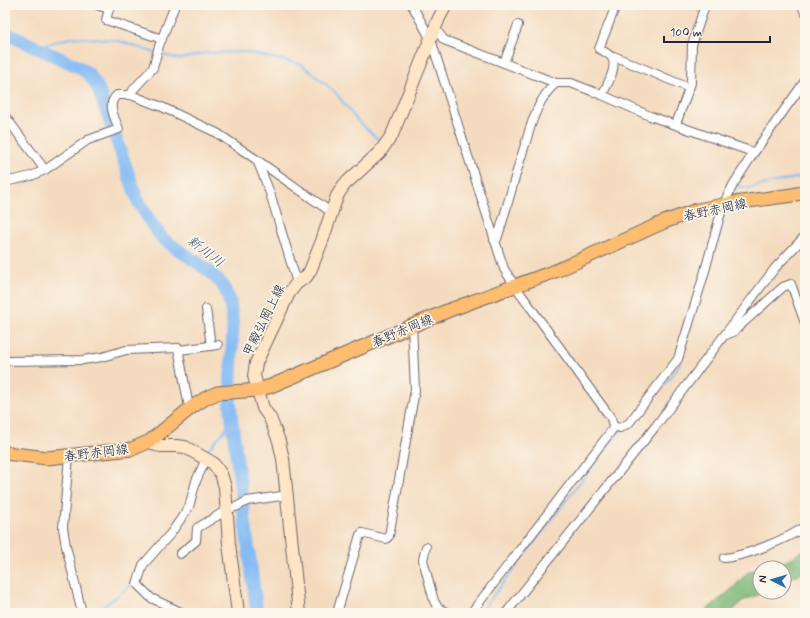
<svg xmlns="http://www.w3.org/2000/svg" width="810" height="618" font-family="Mynerve,'Klee One',sans-serif">
	<rect width="100%" height="100%" fill="#fbf7ec"/>
	<filter id="ink" filterUnits="userSpaceOnUse"><feTurbulence type="fractalNoise" baseFrequency=".025" numOctaves="2"/><feDisplacementMap in="SourceGraphic" scale="8" xChannelSelector="R" yChannelSelector="G"/><feConvolveMatrix kernelMatrix="1 2 1 2 8 2 1 2 1" color-interpolation-filters="sRGB"/></filter>
	<filter id="wash" filterUnits="userSpaceOnUse"><feTurbulence type="fractalNoise" baseFrequency=".012" numOctaves="4" result="noise"/><feDisplacementMap in="SourceGraphic" scale="16" xChannelSelector="R" yChannelSelector="G"/><feGaussianBlur stdDeviation="0.9" result="paint"/><feColorMatrix in="noise" values="0 0 0 0 0 0 0 0 0 0 0 0 0 0 0 0 0 1.4 0 .05"/><feComposite in="paint" operator="in"/></filter>
	<g filter="url(#wash)">
		<rect width="100%" height="100%" fill="#f4dbbf"/>
		<path fill="#79b677" stroke="#4e6c59" d="M 805,549 L 805,572 L 784,579 L 784,568 L 760,568 L 760,592 L 764,592 L 761,594 L 742,601 L 731,613 L 703,613 L 732,589 L 747,573 L 766,565 L 787,561 Z"/>
		<g fill="none" stroke-linecap="round" stroke-linejoin="round">
			<g stroke="#84bbf4" stroke-width="2">
				<path d="M 36,47 L 74,37 L 116,40 L 155,53"/>
				<path d="M 159,54 L 179,59 L 206,53 L 244,52 L 301,64 L 335,92 L 357,120 L 381,142"/>
				<path d="M 736,186 L 748,188 L 805,176"/>
				<path d="M 716,245 L 726,211"/>
				<path d="M 647,406 L 676,370 L 681,362"/>
				<path d="M 205,453 L 232,422"/>
				<path d="M 95,613 L 129,587 L 136,575"/>
				<path d="M 480,613 L 618,433 L 621,431"/>
			</g>
			<path stroke="#84bbf4" stroke-width="13" d="M 5,33 L 77,66 L 89,74 L 98,88 L 138,201 L 151,223 L 163,239 L 209,271 L 223,285 L 230,302 L 233,324 L 230,400 L 232,422 L 257,613"/>
		</g>
	</g>
	<g filter="url(#ink)">
		<g fill="none" stroke-linecap="round" stroke-linejoin="round">
			<defs>
				<g id="minor">
					<path d="M 97,5 L 109,9 L 106,20 L 162,39"/>
					<path d="M 412,5 L 431,40 L 504,269 L 515,286 L 611,418 L 613,426 L 612,430 L 471,613"/>
					<path d="M 802,5 L 805,13"/>
					<path d="M 435,28 L 444,40 L 556,83"/>
					<path d="M 612,58 L 616,57 L 689,88"/>
					<path d="M 504,63 L 518,25"/>
					<path d="M 131,95 L 133,90 L 153,68 L 159,46 L 175,5"/>
					<path d="M 602,95 C 606,87 618,67 612,58 C 610,54 603,51 599,49 L 616,5"/>
					<path d="M 5,116 L 45,170"/>
					<path d="M 676,124 L 691,83 L 692,45 L 705,5"/>
					<path d="M 257,160 L 270,193 L 297,283"/>
					<path d="M 5,182 L 31,176 L 45,170 L 88,140 L 119,129 C 115,118 106,104 117,95 L 131,95 L 162,107 L 217,133 L 257,160 L 331,212"/>
					<path d="M 494,240 L 497,239 C 507,209 514,178 524,148 C 531,125 537,99 556,83 L 571,83 L 602,95 L 650,116 L 747,150 L 753,154"/>
					<path d="M 206,309 L 211,346"/>
					<path d="M 726,335 L 733,332 L 783,287 L 791,284 L 805,323"/>
					<path d="M 179,350 L 218,345"/>
					<path d="M 5,361 L 83,360 L 102,357 L 126,350 L 178,348 L 188,402 L 192,407"/>
					<path d="M 613,426 L 620,428 L 629,423 L 678,359 L 703,278 L 723,205 L 733,185 L 753,154 L 805,81"/>
					<path d="M 69,456 L 63,528 L 66,546 L 82,613"/>
					<path d="M 426,547 L 423,560 L 434,601 L 438,608 L 448,613"/>
					<path d="M 180,554 L 196,541 L 197,528 L 227,510 L 238,506 L 247,501 L 288,495"/>
					<path d="M 724,558 C 747,556 786,539 805,527"/>
					<path d="M 183,613 L 151,598 L 137,584 L 143,565 L 171,533 L 189,507 L 196,481 L 206,459"/>
					<path d="M 337,613 L 360,535 L 362,533 L 386,539 L 389,536 L 415,390 L 412,325"/>
					<path d="M 506,613 L 655,427 L 775,268 L 805,236"/>
				</g>
				<g id="secondary">
					<path d="M 150,441 L 156,445 L 161,446 L 176,446 L 185,447 L 213,463 L 221,474 L 225,487 L 229,544 L 238,613"/>
					<path d="M 299,613 L 283,459 L 279,441 L 270,418 L 263,408 L 258,390 L 254,376 L 256,363 L 289,293 L 297,283 L 306,277 L 310,271 L 322,241 L 337,196 L 344,185 L 380,152 L 392,135 L 439,18 L 446,5"/>
				</g>
				<path id="primary" d="M 5,453 L 47,458 L 132,449 L 150,441 L 192,407 L 206,398 L 217,393 L 258,390 L 271,386 L 447,311 L 558,270 L 664,222 L 697,210 L 734,203 L 792,195 L 805,192"/>
			</defs>
			<use href="#minor" stroke="#6c6369" stroke-width="10"/>
			<use href="#secondary" stroke="#6c6369" stroke-width="14"/>
			<use href="#primary" stroke="#6c6369" stroke-width="15"/>
			<use href="#minor" stroke="#fff" stroke-width="8"/>
			<use href="#secondary" stroke="#fee5c5" stroke-width="12"/>
			<use href="#primary" stroke="#fcbd6f" stroke-width="13"/>
		</g>
	</g>
	<g text-anchor="middle" stroke-width="3.5" stroke-linejoin="round" paint-order="stroke">
		<g font-size="13" fill="#22223b" stroke="#fbf7ec">
			<text transform="translate(715 209) rotate(-12)" y="5">春野赤岡線</text>
			<text transform="translate(263 320) rotate(-64)" y="5">甲殿弘岡上線</text>
			<text transform="translate(402 330) rotate(-23)" y="5">春野赤岡線</text>
			<text transform="translate(96 452) rotate(-7)" y="5">春野赤岡線</text>
		</g>
		<g font-size="14" font-style="italic" fill="#44587c" stroke="#fbf7ec">
			<text transform="translate(206 251) rotate(38)" y="5">新川川</text>
		</g>
	</g>
	<rect width="810" height="618" fill="none" stroke="#fbf7ec" stroke-width="20"/>
	<g transform="translate(772 580) rotate(275)"><circle r="19" fill="#fbf7ec" stroke="#a4a2a5"/>
	<path d="M0-3L7 15L0 10L-7 15Z" fill="#1f6fb2"/>
	<text y="-6" font-size="11" font-weight="bold" text-anchor="middle" fill="#22223b">N</text>
	</g>
	<path d="M664 36v6h106v-6" fill="none" stroke="#22223b" stroke-width="2"/>
	<text x="670" y="36" font-size="12" fill="#22223b" stroke="#fbf7ec" stroke-width="3" paint-order="stroke">100 m</text>
</svg>
